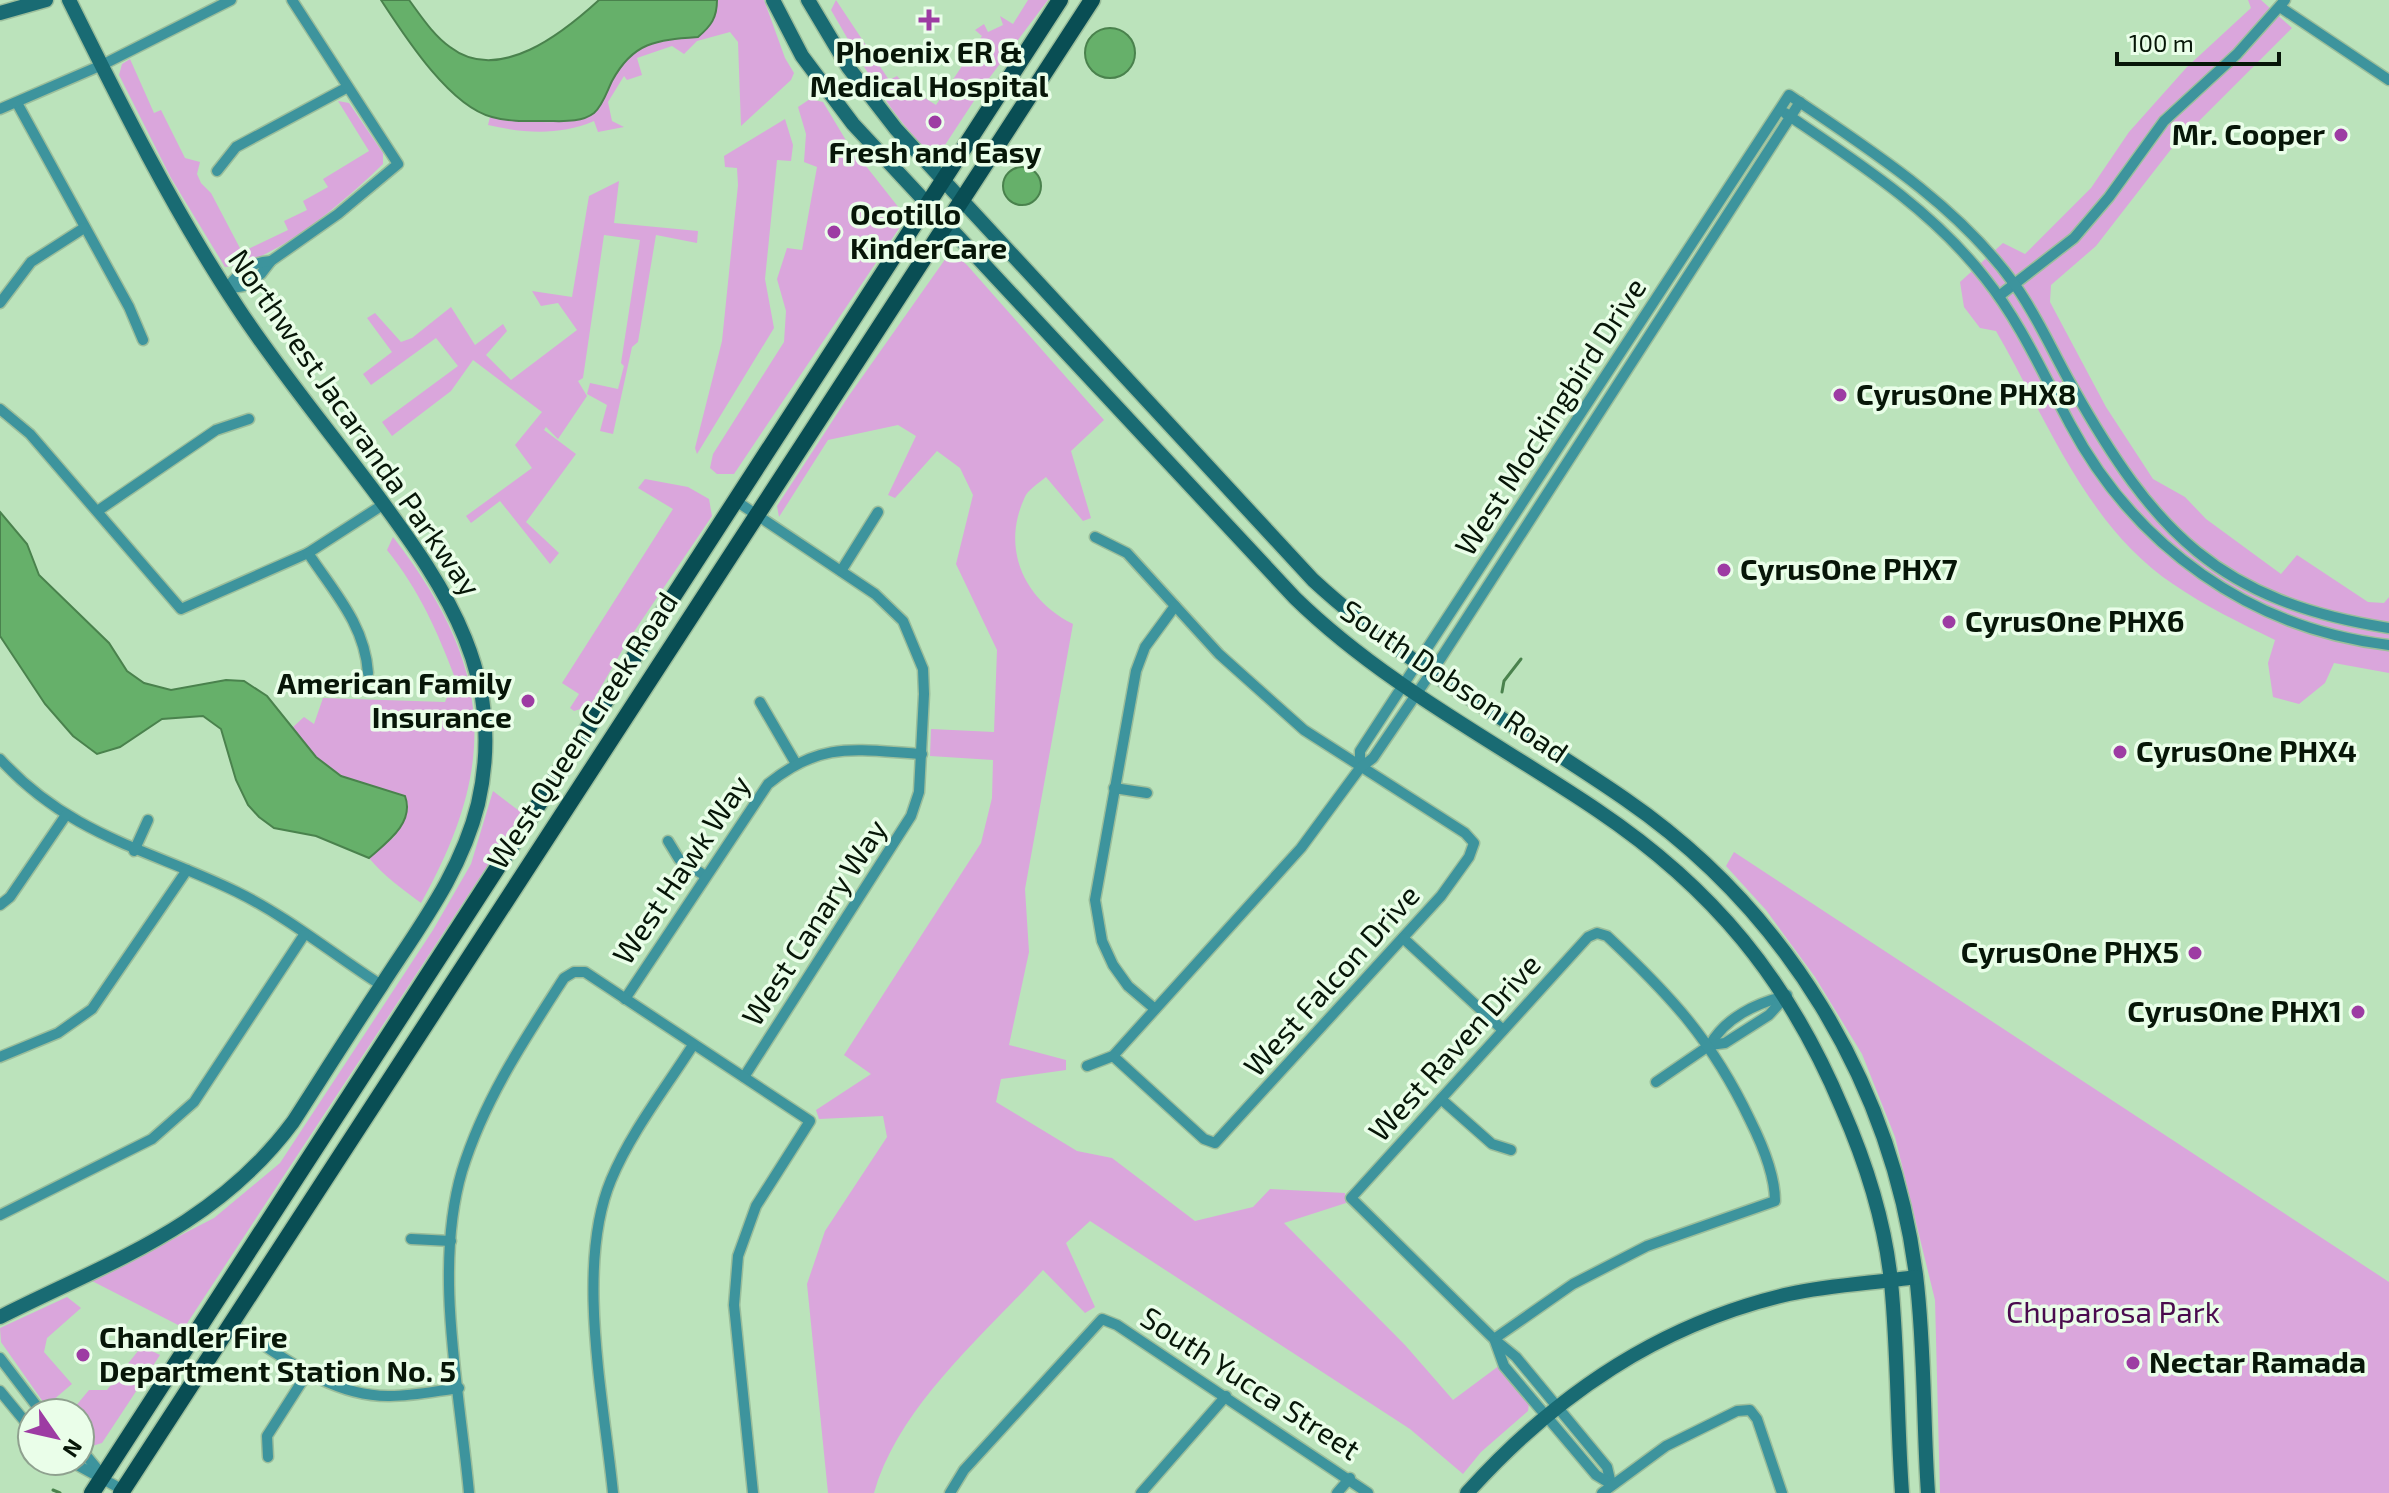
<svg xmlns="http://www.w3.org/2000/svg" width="2389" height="1493" font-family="'Exo 2',sans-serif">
	<rect width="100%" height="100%" fill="#bbe3bb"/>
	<g fill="#daa6dc">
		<path d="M 717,0 L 764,0 L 785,58 L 794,73 L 791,80 L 741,126 L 738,42 L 730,32 L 697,41 L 684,54 L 672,46 L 637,58 L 642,75 L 627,80 L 624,76 L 608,102 L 612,121 L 624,127 L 598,132 L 594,121 C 559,136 523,133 488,125 L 490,117 C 513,121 574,128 592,113 C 602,106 606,92 611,82 C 633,42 656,41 698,37 Z"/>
		<path d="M 836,0 L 889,80 L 897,76 L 906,86 L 936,105 L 982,36 L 975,30 L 984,24 L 988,32 L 1003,25 L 1000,16 L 1013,24 L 1028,0 L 1048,0 L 987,81 L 945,145 L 925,148 C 886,109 859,58 831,10 Z"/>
		<path d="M 2248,0 L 2261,0 L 2292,28 L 2172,148 L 2096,246 L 2051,285 L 2050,302 L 2106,407 L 2153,479 L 2185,497 L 2206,519 L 2281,574 L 2297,555 L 2368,602 L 2384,603 L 2389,597 L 2389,673 L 2334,663 L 2325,683 L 2299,704 L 2273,697 L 2268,663 L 2275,640 C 2240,623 2205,606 2173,584 C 2086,526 2046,417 1996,331 L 1980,328 L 1964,307 L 1960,282 L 2003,243 L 2025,254 L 2091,188 L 2129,132 L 2187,67 L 2251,8 Z"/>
		<path d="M 130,59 L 154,113 L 161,110 L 185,158 L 200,162 L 197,174 L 201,183 L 211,193 L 242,252 L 288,230 L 284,221 L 307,210 L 303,201 L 328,187 L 323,179 L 369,151 L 338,101 L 349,103 L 383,153 L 383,164 C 347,199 276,262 225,267 L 171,178 L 119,75 L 122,64 Z"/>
		<path d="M 810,99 L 823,102 L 847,142 L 899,208 L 904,221 L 734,474 L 717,474 L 710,468 L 713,454 L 784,342 L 786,311 L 777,279 L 787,248 L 802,250 L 817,167 L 804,162 L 806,134 L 798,107 Z"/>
		<path d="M 785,119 L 793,145 L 791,161 L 777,160 L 765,279 L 774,328 L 697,454 L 695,448 L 722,341 L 738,185 L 737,168 L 725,167 L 724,156 Z"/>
		<path d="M 619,181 L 614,223 L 698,231 L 697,243 L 656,235 L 638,342 L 632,347 L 613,434 L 600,431 L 607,405 L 587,394 L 590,383 L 618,389 L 624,366 L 621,363 L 640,240 L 604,235 L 583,378 L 578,381 L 587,396 L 558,439 L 546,427 L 544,430 L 576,454 L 526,522 L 559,553 L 550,564 L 500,501 L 471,523 L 466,516 L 532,468 L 515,445 L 542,412 L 473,360 L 451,391 L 392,436 L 382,422 L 458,366 L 436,338 L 371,385 L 363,374 L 392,352 L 367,318 L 375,313 L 401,342 L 412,338 L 451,307 L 475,345 L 503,324 L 507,331 L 486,355 L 511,380 L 577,330 L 558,303 L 541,306 L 532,291 L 572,297 L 589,196 Z"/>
		<path d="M 946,258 L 959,258 L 967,265 L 1104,420 L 1071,451 L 1091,518 L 1083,521 L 1046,477 C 1039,483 1027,490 1024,499 C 1001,550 1025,600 1073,624 L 1025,889 L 1029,952 L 1009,1045 L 1066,1060 L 1066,1070 L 1001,1079 L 996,1102 L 1077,1151 L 1112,1158 L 1195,1221 L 1253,1207 L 1270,1189 L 1345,1193 L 1346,1203 L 1284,1223 L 1405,1345 L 1453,1400 L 1500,1365 L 1529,1403 L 1528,1411 L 1481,1452 L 1463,1474 L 1410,1429 L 1090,1221 L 1066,1243 L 1095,1307 L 1085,1313 L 1043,1270 C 984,1335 898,1407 874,1493 L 828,1493 L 807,1284 L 825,1231 L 887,1137 L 883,1116 L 819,1119 L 816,1110 L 871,1074 L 844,1055 L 981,843 L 992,798 L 993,760 L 930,756 L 931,729 L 994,732 L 997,650 L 956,564 L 973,495 L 960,468 L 937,451 L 895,498 L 888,495 L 916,436 L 898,425 L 828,440 L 779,517 L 777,506 L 848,397 Z"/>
		<path d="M 645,479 L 688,487 L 709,499 L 712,516 L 627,642 L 590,706 L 574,711 L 570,708 L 579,694 L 562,683 L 673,509 L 638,488 Z"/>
		<path d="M 393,537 C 492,665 500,762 421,903 C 402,889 384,876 369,858 L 394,837 L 408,804 C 394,791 384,792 367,787 C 335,776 310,755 293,727 L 304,717 L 314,724 L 323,698 L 445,702 L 455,678 C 437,630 419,590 387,550 Z"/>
		<path d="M 493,791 L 522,813 L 184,1328 L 92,1281 L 214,1218 L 280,1163 L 433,930 L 471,864 Z"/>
		<path d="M 1734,852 L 2389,1282 L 2389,1493 L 1940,1493 L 1935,1300 L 1895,1137 L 1862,1054 L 1815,977 L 1766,910 L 1726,866 Z"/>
		<path d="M 67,1297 L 81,1308 L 47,1338 L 44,1352 L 72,1384 L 46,1406 L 1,1342 L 0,1328 Z"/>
		<path d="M 142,1346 L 160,1355 L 102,1443 L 89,1447 L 80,1438 L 80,1413 L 70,1413 L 89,1390 L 107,1390 Z"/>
	</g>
	<g fill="#66b06a" stroke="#4a824d" stroke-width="2">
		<path d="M 381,0 L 409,0 C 421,16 433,35 450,47 C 499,85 564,32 599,0 L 717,0 C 717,18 711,26 698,37 C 656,40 633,42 612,81 C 607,91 603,105 594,113 C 581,123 562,121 547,121 C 529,121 510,122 492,117 C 449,106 404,35 381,0 Z"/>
		<circle cx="1110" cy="53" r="25"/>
		<circle cx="1022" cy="186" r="19"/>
		<path d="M 0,512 L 27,544 L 39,575 L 109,643 L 127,671 L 144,683 L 171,690 L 226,680 L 244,681 L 267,696 L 316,757 L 341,776 L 405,796 C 415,823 386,843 369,858 L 316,836 L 274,828 L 259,817 L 248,805 L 236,780 L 221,729 L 203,716 L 162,719 L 120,747 L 97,754 L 73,736 L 45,704 L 0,636 Z"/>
	</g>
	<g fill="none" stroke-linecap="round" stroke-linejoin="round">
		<g stroke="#4a824d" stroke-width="3">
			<path d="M 1502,692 L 1504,681 L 1521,659"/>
			<path d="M 53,1490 L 60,1493"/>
		</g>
		<defs>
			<g id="street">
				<path d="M 2280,7 L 2389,80"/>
				<path d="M 17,103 L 129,307 L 143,340"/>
				<path d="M 0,109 L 102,65 L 231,0"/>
				<path d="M 1785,113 C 1857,162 1931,209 1985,278 C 2021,323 2043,374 2070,424 C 2135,546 2251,629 2389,645"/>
				<path d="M 217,171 L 236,147 L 346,88"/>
				<path d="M 226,289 L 244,286 L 261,274 L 271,261 L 338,214 L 398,164 L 292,0"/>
				<path d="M 226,289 C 239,273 249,262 271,261"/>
				<path d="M 1999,296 L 2074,238 L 2109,197 L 2164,121 L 2237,54 L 2285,0"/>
				<path d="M 0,303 L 31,262 L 84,228"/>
				<path d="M 0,409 L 30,434 L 181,609 L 308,553 L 384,504"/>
				<path d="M 736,501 L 875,594 L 903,621 L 923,669 L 924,694 L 919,792 L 911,816 L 744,1077"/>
				<path d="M 99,510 L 216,430 L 249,419"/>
				<path d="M 1095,537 L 1127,553 L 1219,654 L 1304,730 L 1465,833 L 1474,843 L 1469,857 L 1441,896 L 1215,1143 L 1204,1139 L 1113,1056"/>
				<path d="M 308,553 C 334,592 365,625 368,673"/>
				<path d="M 841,571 L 878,512"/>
				<path d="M 760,702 L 795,762"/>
				<path d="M 0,759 C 70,836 149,849 237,892 C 288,917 334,955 381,985"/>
				<path d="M 1360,768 L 1360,751 L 1789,95 C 1869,149 1958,205 2015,285 C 2038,317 2053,353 2072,386 C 2154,532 2218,601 2389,628"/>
				<path d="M 1114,788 L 1147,793"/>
				<path d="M 668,841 L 679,859 L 704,875"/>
				<path d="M 134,851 L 148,820"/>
				<path d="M 0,905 L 10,897 L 66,815"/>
				<path d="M 1403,938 L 1503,1030"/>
				<path d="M 625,999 L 768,784 C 822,740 856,750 922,754"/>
				<path d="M 1155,1009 L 1128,986 L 1113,965 L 1102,941 L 1095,900 L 1136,671 L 1145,647 L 1175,606"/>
				<path d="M 1710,1045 C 1725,1018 1756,1003 1786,996"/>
				<path d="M 0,1057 L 58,1033 L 92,1009 L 187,870"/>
				<path d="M 1087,1066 L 1113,1056 L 1301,848 L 1360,768 L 1373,758 L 1441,658 L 1800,102"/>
				<path d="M 1656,1082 L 1710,1045 L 1725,1043 L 1769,1015 L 1787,995"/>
				<path d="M 1441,1099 L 1492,1144 L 1511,1150"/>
				<path d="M 0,1215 L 152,1139 L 194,1102 L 304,935"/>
				<path d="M 411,1239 L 451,1241"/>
				<path d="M 232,1324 C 280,1355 330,1397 390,1396 C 413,1396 436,1391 459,1388"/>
				<path d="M 1494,1339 L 1573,1284 L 1647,1246 L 1775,1201 C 1775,1174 1762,1144 1750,1120 C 1712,1040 1671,996 1607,936 L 1597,933 L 1588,937 L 1351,1198 L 1494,1339 L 1516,1357 L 1607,1467 L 1611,1484"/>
				<path d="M 1495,1341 L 1504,1366 L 1596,1475 L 1611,1484"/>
				<path d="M 0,1358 L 42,1413"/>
				<path d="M 0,1391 L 32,1430"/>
				<path d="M 80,1448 L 103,1476"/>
				<path d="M 268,1457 L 267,1436 L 308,1372"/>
				<path d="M 70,1461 L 123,1490"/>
				<path d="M 469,1493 C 460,1393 433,1269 462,1171 C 484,1100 524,1040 564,978 L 574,972 L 585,972 L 810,1121 L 756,1206 L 738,1256 L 734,1305 L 753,1493"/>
				<path d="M 613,1493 C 604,1401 575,1266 611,1180 C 631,1132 665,1089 693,1045"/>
				<path d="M 950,1493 L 964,1470 L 1102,1319 L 1117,1325 L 1368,1493"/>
				<path d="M 1141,1493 L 1226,1396"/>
				<path d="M 1337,1493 L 1350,1478"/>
				<path d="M 1602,1493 L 1666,1446 L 1737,1411 L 1750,1410 L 1757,1419 L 1782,1493"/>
			</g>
			<g id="secondary">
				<path d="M 773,0 L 802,56 L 853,124 L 1295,598 C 1383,684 1496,742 1597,810 C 1713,888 1788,979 1842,1108 C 1866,1163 1885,1222 1891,1282 C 1898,1352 1897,1423 1902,1493"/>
				<path d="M 808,0 L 848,67 L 896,129 L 1313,580 C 1406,666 1521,727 1625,799 C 1785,909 1891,1082 1916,1275 C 1925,1347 1923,1421 1928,1493"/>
				<path d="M 0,13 L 46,0"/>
				<path d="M 0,1317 C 111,1261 216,1226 293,1122 C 322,1077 351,1031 381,986 C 419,927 461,873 478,804 C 507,678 448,591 377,495 C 331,433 280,372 238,308 C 173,210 121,105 69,0"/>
				<path d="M 1467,1493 C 1555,1395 1659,1324 1789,1294 C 1830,1285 1874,1283 1916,1277"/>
			</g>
			<g id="primary">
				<path d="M 92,1493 L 1060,0"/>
				<path d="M 121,1493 L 1092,0"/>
			</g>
		</defs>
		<use href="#street" stroke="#9bbe9b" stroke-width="13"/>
		<use href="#secondary" stroke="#9bbe9b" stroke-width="17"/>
		<use href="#primary" stroke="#9bbe9b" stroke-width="19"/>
		<use href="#street" stroke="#3d949d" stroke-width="10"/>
		<use href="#secondary" stroke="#196b73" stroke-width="14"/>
		<use href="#primary" stroke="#094e54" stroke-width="16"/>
	</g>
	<g fill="#9d3ca3" stroke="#eafee9" stroke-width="3">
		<path d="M925 8h8v8h8v8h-8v8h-8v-8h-8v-8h8z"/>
		<circle cx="935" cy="122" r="8"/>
		<circle cx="2341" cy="135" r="8"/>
		<circle cx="834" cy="232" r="8"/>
		<circle cx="1840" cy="395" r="8"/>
		<circle cx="1724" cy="570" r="8"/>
		<circle cx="1949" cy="622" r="8"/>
		<circle cx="528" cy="701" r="8"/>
		<circle cx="2120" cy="752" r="8"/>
		<circle cx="2195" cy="953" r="8"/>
		<circle cx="2358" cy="1012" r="8"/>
		<circle cx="83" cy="1355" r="8"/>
		<circle cx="2133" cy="1363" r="8"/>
	</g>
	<g text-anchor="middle" stroke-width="7" stroke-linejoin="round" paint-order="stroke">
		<g font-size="30" font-weight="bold" fill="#071608" stroke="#eafee9" text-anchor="start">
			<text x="929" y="63" text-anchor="middle">Phoenix ER &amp;<tspan x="929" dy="34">Medical Hospital</tspan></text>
			<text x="2325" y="145" text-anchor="end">Mr. Cooper</text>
			<text x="935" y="163" text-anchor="middle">Fresh and Easy</text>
			<text x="850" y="225">Ocotillo<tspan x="850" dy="34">KinderCare</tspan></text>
			<text x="1856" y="405">CyrusOne PHX8</text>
			<text x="1740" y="580">CyrusOne PHX7</text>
			<text x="1965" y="632">CyrusOne PHX6</text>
			<text x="512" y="694" text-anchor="end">American Family<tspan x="512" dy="34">Insurance</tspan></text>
			<text x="2136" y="762">CyrusOne PHX4</text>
			<text x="2179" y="963" text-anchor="end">CyrusOne PHX5</text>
			<text x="2342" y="1022" text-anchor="end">CyrusOne PHX1</text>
			<text x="99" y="1348">Chandler Fire<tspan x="99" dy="34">Department Station No. 5</tspan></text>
			<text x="2149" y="1373">Nectar Ramada</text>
		</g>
		<g font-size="30" fill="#071608" stroke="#eafee9">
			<text transform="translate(1551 417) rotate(-57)" y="10">West Mockingbird Drive</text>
			<text transform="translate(354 423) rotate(55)" y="10">Northwest Jacaranda Parkway</text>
			<text transform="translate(1454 682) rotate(34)" y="10">South Dobson Road</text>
			<text transform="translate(583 731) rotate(-57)" y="10">West Queen Creek Road</text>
			<text transform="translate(682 870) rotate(-56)" y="10">West Hawk Way</text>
			<text transform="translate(815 923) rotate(-57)" y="10">West Canary Way</text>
			<text transform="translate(1332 981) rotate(-48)" y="10">West Falcon Drive</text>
			<text transform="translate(1455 1048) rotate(-48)" y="10">West Raven Drive</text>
			<text transform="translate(1250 1384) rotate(33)" y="10">South Yucca Street</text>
		</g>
		<g font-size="30" fill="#4a0b4e" stroke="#eafee9">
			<text x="2113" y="1323">Chuparosa Park</text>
		</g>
	</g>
	<g transform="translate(56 1437) rotate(124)"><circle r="38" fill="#eafee9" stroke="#8fa18f" stroke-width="2"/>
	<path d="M0-6L14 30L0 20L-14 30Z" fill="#9d3ca3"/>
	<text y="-12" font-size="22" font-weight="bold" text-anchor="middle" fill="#071608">N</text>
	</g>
	<path d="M2117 52v12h162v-12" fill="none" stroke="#071608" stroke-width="4"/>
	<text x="2129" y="52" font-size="24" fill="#071608" stroke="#eafee9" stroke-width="6" paint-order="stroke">100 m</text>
</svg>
